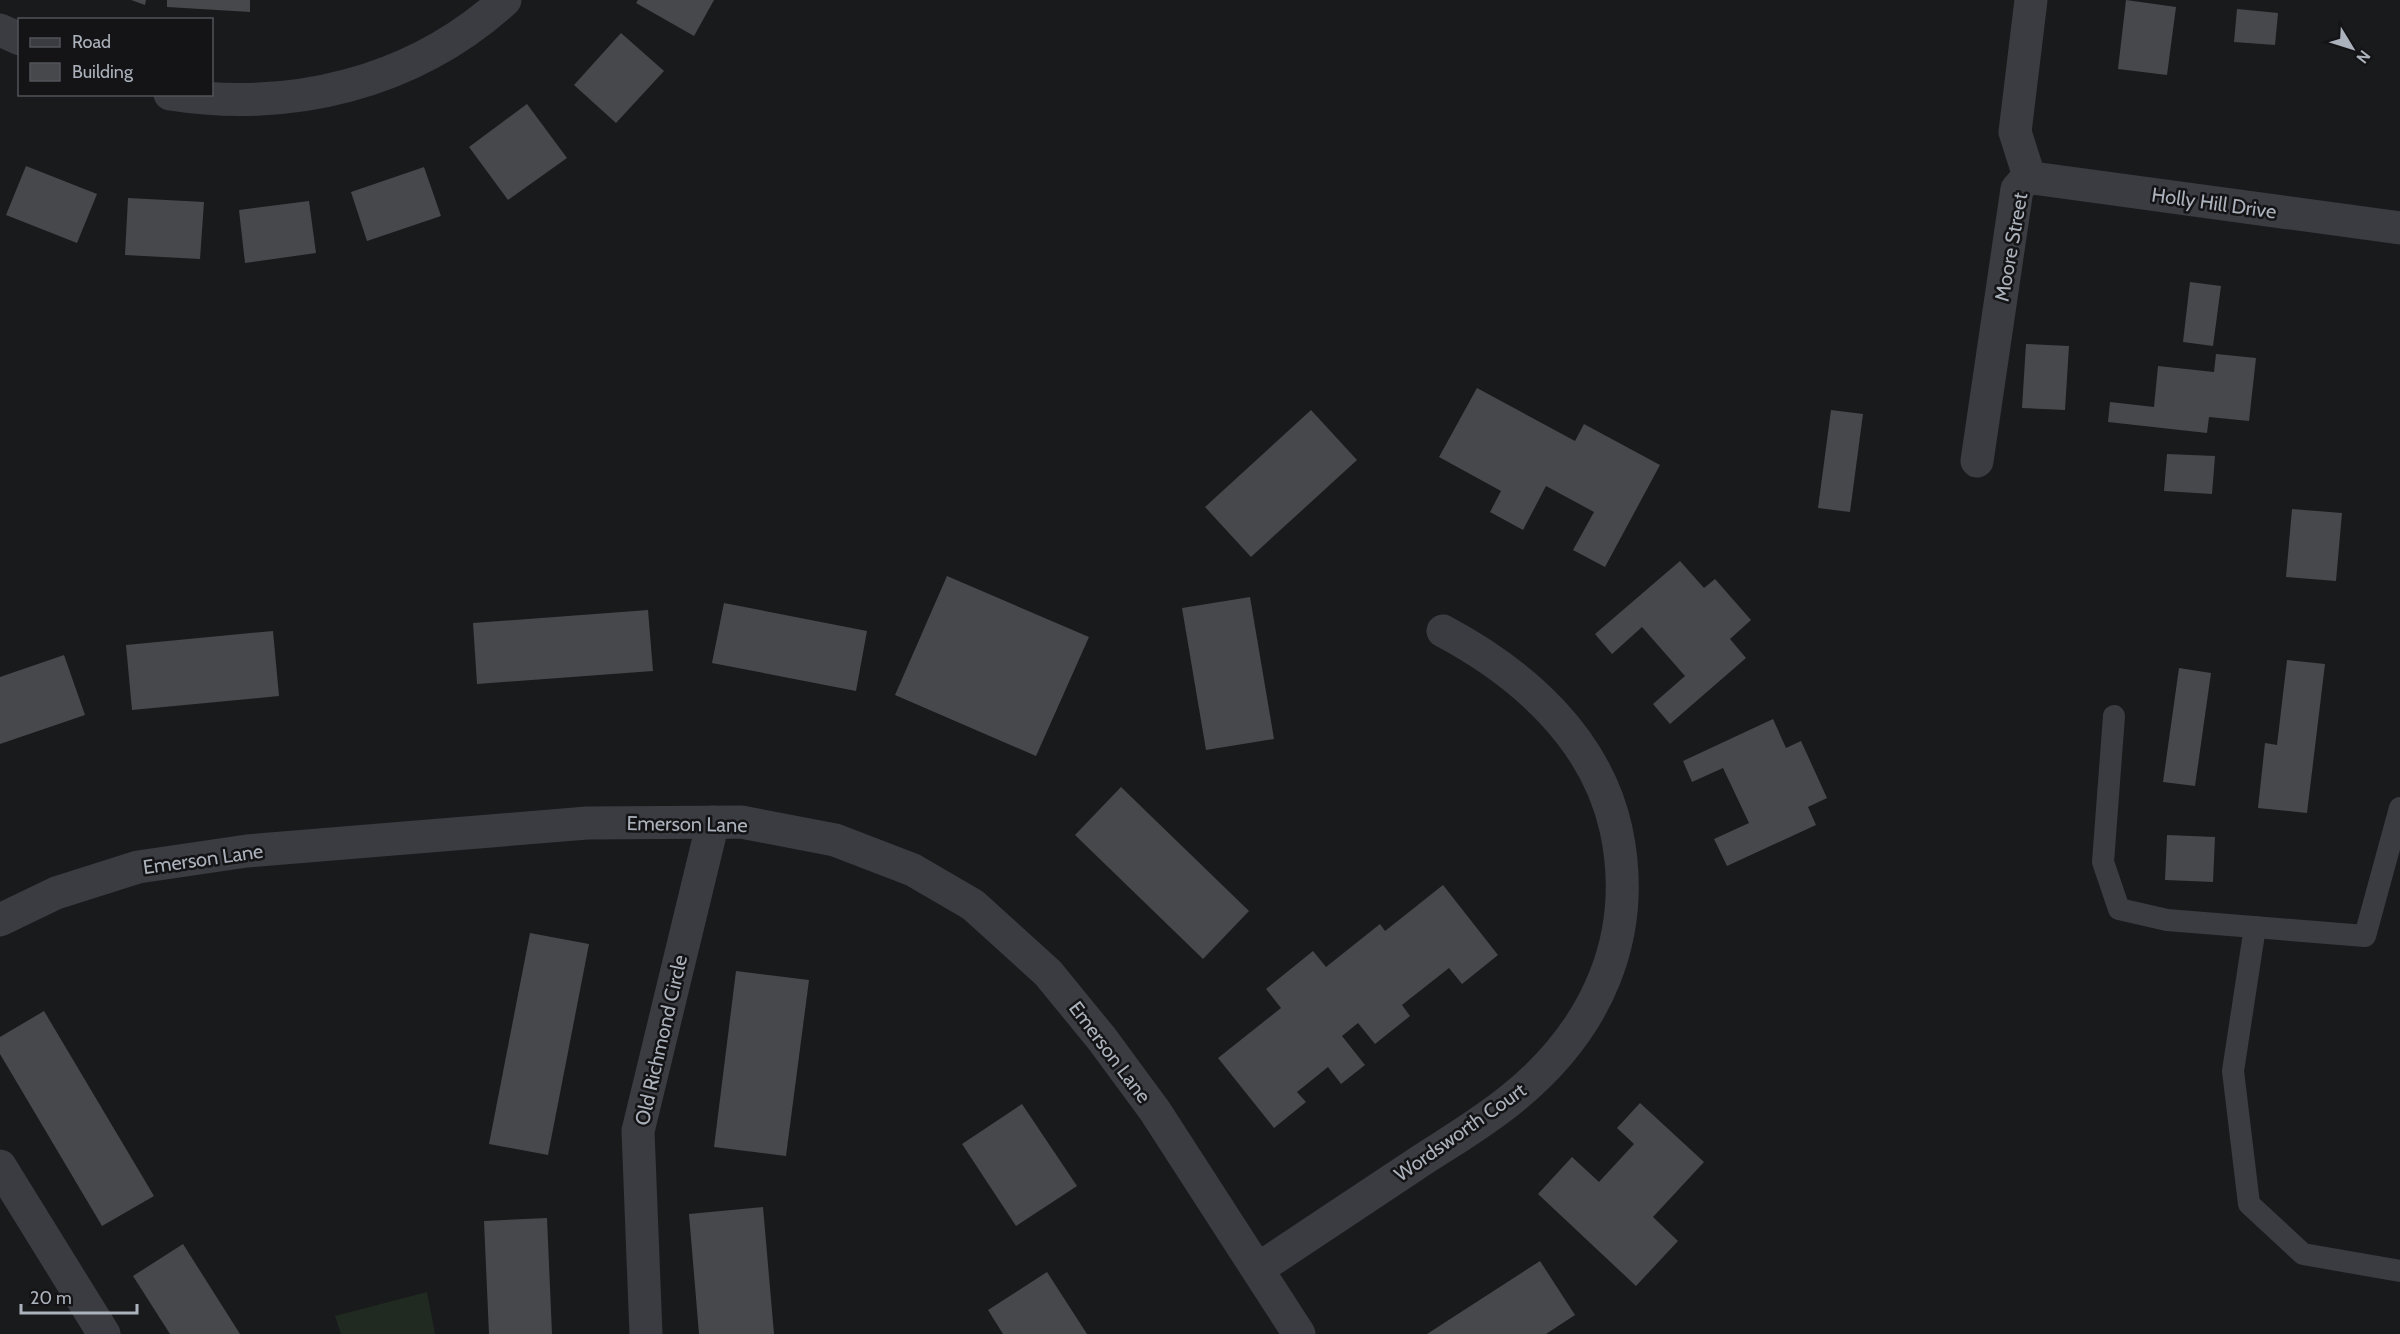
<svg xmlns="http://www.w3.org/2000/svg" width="2400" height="1334" font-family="Cabin,sans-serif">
	<rect width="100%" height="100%" fill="#191a1c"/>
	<path fill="#212a21" d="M 427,1292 L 435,1334 L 341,1334 L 335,1316 Z"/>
	<g fill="#46484c">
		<path d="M 131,0 L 146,0 L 145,5 Z"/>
		<path d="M 167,0 L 250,0 L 250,12 L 167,7 Z"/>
		<path d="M 638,0 L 714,0 L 694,36 L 636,3 Z"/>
		<path d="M 2126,0 L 2176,7 L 2167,75 L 2118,69 Z"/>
		<path d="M 2237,9 L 2278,13 L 2275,45 L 2234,42 Z"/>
		<path d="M 621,33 L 664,71 L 616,123 L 574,85 Z"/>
		<path d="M 527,104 L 567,158 L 508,200 L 469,147 Z"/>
		<path d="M 26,166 L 97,194 L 77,243 L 6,215 Z"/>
		<path d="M 424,167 L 441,216 L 367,241 L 351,192 Z"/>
		<path d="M 128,198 L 204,202 L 200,259 L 125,255 Z"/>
		<path d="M 309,201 L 316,253 L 245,263 L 239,210 Z"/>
		<path d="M 2190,282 L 2221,286 L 2213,346 L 2183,342 Z"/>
		<path d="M 2026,344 L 2069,346 L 2065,410 L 2022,408 Z"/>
		<path d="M 2216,354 L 2256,358 L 2249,421 L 2209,417 L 2207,433 L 2108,422 L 2110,402 L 2154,407 L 2158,366 L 2214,372 Z"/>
		<path d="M 1477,388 L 1575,441 L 1584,424 L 1660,465 L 1605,567 L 1573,550 L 1594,512 L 1546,486 L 1523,530 L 1490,512 L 1501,491 L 1439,457 Z"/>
		<path d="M 1311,410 L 1357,460 L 1251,557 L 1205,507 Z"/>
		<path d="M 1831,410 L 1863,414 L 1850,512 L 1818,508 Z"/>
		<path d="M 2167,454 L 2215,456 L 2212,494 L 2164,491 Z"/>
		<path d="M 2292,509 L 2342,513 L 2336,581 L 2286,577 Z"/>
		<path d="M 1680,561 L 1704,588 L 1715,579 L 1751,620 L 1730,639 L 1746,658 L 1670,724 L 1653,704 L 1685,676 L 1642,627 L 1612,654 L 1595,634 Z"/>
		<path d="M 947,576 L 1089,637 L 1036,756 L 895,695 Z"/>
		<path d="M 1250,597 L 1274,739 L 1206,750 L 1182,608 Z"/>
		<path d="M 724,603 L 867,631 L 856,691 L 712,663 Z"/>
		<path d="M 648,610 L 653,671 L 477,684 L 473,623 Z"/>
		<path d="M 273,631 L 279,696 L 132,710 L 126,645 Z"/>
		<path d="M 64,655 L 85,715 L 0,744 L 0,677 Z"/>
		<path d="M 2287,660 L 2325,664 L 2307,813 L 2258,808 L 2265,743 L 2277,745 Z"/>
		<path d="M 2179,668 L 2211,673 L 2195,786 L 2163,782 Z"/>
		<path d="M 1773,719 L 1786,748 L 1801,741 L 1827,798 L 1808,807 L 1816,825 L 1727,866 L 1714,839 L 1749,823 L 1723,768 L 1692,782 L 1683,761 Z"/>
		<path d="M 1121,787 L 1249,911 L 1203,959 L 1075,835 Z"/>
		<path d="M 2167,835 L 2215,837 L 2213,882 L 2165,880 Z"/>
		<path d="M 1443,885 L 1498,955 L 1462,984 L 1449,968 L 1402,1005 L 1410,1016 L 1375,1044 L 1358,1023 L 1342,1036 L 1365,1065 L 1341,1084 L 1328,1067 L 1297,1092 L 1306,1102 L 1274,1128 L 1218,1058 L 1281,1008 L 1266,989 L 1313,951 L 1326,967 L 1380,924 L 1385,931 Z"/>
		<path d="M 530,933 L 589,944 L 548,1155 L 489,1144 Z"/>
		<path d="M 736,971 L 809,980 L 786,1156 L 714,1147 Z"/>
		<path d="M 44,1011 L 154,1196 L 102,1226 L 0,1054 L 0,1037 Z"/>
		<path d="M 1640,1103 L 1704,1162 L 1653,1217 L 1678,1241 L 1636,1286 L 1538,1194 L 1572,1157 L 1599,1182 L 1634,1144 L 1617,1128 Z"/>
		<path d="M 1022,1104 L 1077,1186 L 1016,1226 L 962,1144 Z"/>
		<path d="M 763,1207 L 774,1334 L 699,1334 L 689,1214 Z"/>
		<path d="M 547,1218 L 552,1334 L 489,1334 L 484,1221 Z"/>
		<path d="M 183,1244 L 240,1334 L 170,1334 L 133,1276 Z"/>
		<path d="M 1540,1261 L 1575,1315 L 1546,1334 L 1427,1334 Z"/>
		<path d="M 1047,1272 L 1087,1334 L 1003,1334 L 988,1310 Z"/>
	</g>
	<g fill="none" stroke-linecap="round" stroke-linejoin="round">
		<g stroke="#3a3c41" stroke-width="22">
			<path d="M 2114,716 L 2103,862 L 2119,909 L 2167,920 L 2365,936 L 2400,808"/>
			<path d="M 2255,927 L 2233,1071 L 2249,1204 L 2303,1254 L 2400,1271"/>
		</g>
		<g stroke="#3a3c41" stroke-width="33">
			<path d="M 0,30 L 20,39"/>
			<path d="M 170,94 C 291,113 414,83 505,0"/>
			<path d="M 2029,176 L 2033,178 L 2400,228"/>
			<path d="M 2029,176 L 2015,132 L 2031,0"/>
			<path d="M 1977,461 L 2017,189 L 2029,176"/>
			<path d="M 0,920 L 56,893 L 138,867 L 247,851 L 587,823 L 741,822 L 835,840 L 913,870 L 973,905 L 1048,973 L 1102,1039 L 1155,1111 L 1299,1334"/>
			<path d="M 0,1166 L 104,1334"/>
			<path d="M 1258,1269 C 1310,1235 1361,1200 1413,1166 C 1446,1144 1483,1123 1514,1097 C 1597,1029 1639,936 1616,829 C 1596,738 1522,673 1443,631"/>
			<path d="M 646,1334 L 638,1131 L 713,822"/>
		</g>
	</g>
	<g text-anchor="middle" stroke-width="5" stroke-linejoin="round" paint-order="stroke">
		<g font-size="20" fill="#acb2bb" stroke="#141417">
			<text transform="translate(2214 203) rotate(8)" y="7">Holly Hill Drive</text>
			<text transform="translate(2011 247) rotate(-80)" y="7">Moore Street</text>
			<text transform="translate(687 824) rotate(1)" y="7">Emerson Lane</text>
			<text transform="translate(203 859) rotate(-8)" y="7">Emerson Lane</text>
			<text transform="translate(661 1040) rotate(-77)" y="7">Old Richmond Circle</text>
			<text transform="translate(1110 1052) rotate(53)" y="7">Emerson Lane</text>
			<text transform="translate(1460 1132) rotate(-35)" y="7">Wordsworth Court</text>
		</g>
	</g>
	<rect x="18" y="18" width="195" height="78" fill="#141417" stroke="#515359" stroke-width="1.5"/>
	<rect x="30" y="38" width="30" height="9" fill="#3a3c41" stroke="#515359" stroke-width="1.5"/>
	<text x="72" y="48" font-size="18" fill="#acb2bb">Road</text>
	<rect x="30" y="63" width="30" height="18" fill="#46484c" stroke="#515359" stroke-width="1.5"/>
	<text x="72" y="78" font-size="18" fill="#acb2bb">Building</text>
	<g transform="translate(2352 48) rotate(128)" stroke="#141417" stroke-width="4.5" paint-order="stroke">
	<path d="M0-4.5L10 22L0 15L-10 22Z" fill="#acb2bb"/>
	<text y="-9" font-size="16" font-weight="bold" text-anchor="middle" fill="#acb2bb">N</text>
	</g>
	<path d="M21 1304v9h116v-9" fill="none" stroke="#acb2bb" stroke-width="3"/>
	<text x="30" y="1304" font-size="18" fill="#acb2bb" stroke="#141417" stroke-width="4.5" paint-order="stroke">20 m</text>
</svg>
